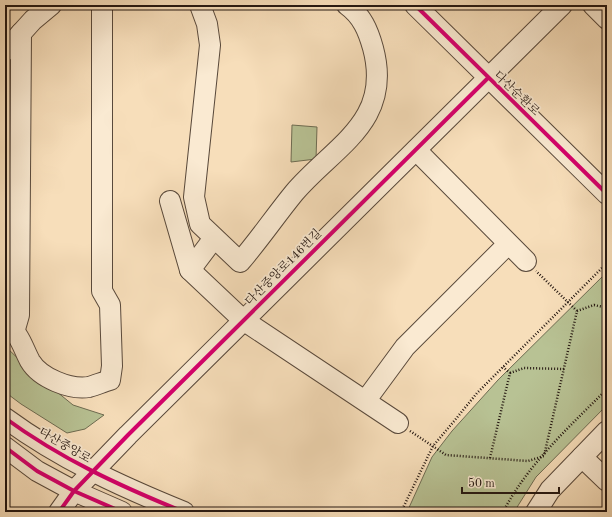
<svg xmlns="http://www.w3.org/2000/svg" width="612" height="517" font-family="'Old Standard TT','Noto Serif KR',serif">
	<rect width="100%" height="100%" fill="#f7deba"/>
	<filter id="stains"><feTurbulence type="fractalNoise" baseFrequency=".005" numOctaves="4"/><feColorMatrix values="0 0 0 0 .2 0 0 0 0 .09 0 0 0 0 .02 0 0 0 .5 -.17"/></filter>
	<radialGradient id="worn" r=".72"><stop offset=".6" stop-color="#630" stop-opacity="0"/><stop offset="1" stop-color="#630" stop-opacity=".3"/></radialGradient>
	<g fill="#b8c294" stroke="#6e6c52">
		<path d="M 292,125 L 317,127 L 316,159 L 291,162 Z"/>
		<path d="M 607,272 L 607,405 L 536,477 L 514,512 L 407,512 L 432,457 L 452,431 L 498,380 Z"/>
		<path d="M 5,346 L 29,369 L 73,405 L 104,415 L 85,429 L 67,433 L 21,404 L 5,392 Z"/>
	</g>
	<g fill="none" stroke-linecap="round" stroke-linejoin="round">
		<defs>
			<g id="minor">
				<path d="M 200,5 L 207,24 L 210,45 L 194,197 L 200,224 L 240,262 C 259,240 276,215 294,193 C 334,146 393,122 373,48 C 368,30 362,16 347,5"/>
				<path d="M 415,5 L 607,194"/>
				<path d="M 593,5 L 607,19"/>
				<path d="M 5,51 L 33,20 L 51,5"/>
				<path d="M 416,150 L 526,261"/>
				<path d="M 170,201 L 190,270 L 243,320 L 398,423"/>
				<path d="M 190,270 L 214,238"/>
				<path d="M 5,324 C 20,333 22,346 30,361 C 40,378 70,390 89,387 C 96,385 103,382 110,380 L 112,366 L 110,305 L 102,291 L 102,5"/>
				<path d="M 15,329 L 19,315 L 21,33"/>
				<path d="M 366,400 L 405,347 L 508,244"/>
				<path d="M 5,418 C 61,459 120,486 184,512"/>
				<path d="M 5,447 L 37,471 L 74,491 L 122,512"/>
				<path d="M 582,457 L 607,481"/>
				<path d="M 59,512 L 74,491 L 128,435 L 562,5"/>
				<path d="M 536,512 L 550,490 L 607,431"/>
			</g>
		</defs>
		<use href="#minor" stroke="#59493b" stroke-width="22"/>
		<g stroke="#241711" stroke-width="2.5" stroke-dasharray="1 2" stroke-linecap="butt">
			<path d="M 577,311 L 594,305 L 607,308"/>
			<path d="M 510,373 L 524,368 L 564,369"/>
			<path d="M 410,431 L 446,455 L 528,461 L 544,456 L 577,311 L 536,271"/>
			<path d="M 490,458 L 510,373 L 503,367"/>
			<path d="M 401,512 L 433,446 L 455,420 L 477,393 L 607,263"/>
			<path d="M 503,512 C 528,464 570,426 607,389"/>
		</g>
		<use href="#minor" stroke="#faead2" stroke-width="20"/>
		<defs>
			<g id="cycleway">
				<path d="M 415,5 L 607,194"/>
				<path d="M 5,418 C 61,459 120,486 184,512"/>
				<path d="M 5,447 L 37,471 L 74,491 L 122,512"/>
				<path d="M 59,512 L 74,491 L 128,435 L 488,78"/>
			</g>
		</defs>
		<use href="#cycleway" stroke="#faead2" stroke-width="6"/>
		<use href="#cycleway" stroke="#d6006c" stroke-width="4"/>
	</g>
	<g text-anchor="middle" stroke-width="3.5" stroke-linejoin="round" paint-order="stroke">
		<g font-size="12" fill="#241711" stroke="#faead2">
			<text transform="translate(517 93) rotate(44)" y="4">다산순환로</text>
			<text transform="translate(283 267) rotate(-45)" y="4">다산중앙로146번길</text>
			<text transform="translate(65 445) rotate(30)" y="4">다산중앙로</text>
		</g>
	</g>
	<rect width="612" height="517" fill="none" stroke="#f7deba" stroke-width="20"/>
	<rect x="6" y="6" width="600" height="505" fill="none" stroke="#241711" stroke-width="2"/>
	<rect x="10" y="10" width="592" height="497" fill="none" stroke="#241711"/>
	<path d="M462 487v6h97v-6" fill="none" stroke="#241711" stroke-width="2"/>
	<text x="468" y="487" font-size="12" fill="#241711" stroke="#faead2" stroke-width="3" paint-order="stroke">50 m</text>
	<rect width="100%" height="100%" filter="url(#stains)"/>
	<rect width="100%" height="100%" fill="url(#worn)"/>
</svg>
